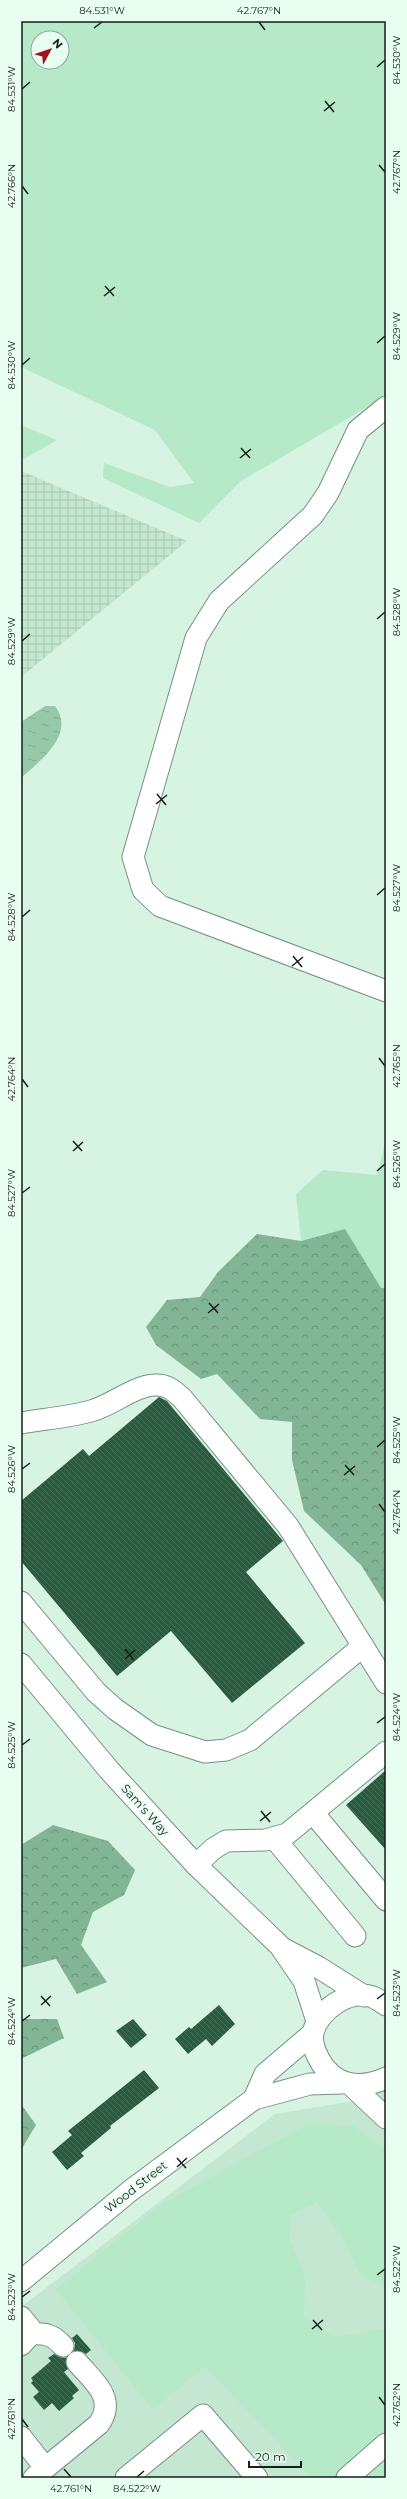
<svg xmlns="http://www.w3.org/2000/svg" width="407" height="2499" font-family="Montserrat,sans-serif">
	<defs>
		<pattern id="industrial-grid" width="8" height="8" patternUnits="userSpaceOnUse"><rect width="8" height="8" fill="#c4e7d1"/><path d="M0 4h8M4 0v8" fill="none" stroke="#a8c6b3"/></pattern>
		<pattern id="forest-crowns" width="20" height="18" patternUnits="userSpaceOnUse"><rect width="20" height="18" fill="#82b596"/><path d="M2 6a3 3 0 1 1 6 0M12 15a3 3 0 1 1 6 0" fill="none" stroke="#69937a"/></pattern>
		<pattern id="water-ripples" width="26" height="14" patternUnits="userSpaceOnUse"><rect width="26" height="14" fill="#95c9a9"/><path d="M2 4q2-2 4 0t4 0M15 11q2-2 4 0t4 0" fill="none" stroke="#80ac91"/></pattern>
		<pattern id="building-back-hatch" width="6" height="6" patternUnits="userSpaceOnUse"><rect width="6" height="6" fill="#295b3f"/><path d="M-1 5l2 2M0 0l6 6M5-1l2 2" fill="none" stroke="#466e58"/></pattern>
	</defs>
	<rect width="100%" height="100%" fill="#d7f3e1"/>
	<path fill="#c4e7d1" d="M 386,2082 L 386,2478 L 21,2478 L 21,2307 L 275,2114 L 360,2100 Z"/>
	<path fill="url(#industrial-grid)" d="M 21,471 L 187,541 L 21,677 Z"/>
	<g fill="#b5e9c8" fill-rule="evenodd">
		<path d="M 21,21 L 386,21 L 386,396 L 241,481 L 199,523 L 103,478 L 104,463 L 170,487 L 194,483 L 155,430 L 21,367 ZM 38,38 L 62,38 L 62,62 L 38,62 Z"/>
		<path d="M 21,425 L 57,440 L 24,459 L 21,458 Z"/>
		<path d="M 386,1139 L 386,1288 L 381,1289 L 345,1229 L 301,1241 L 296,1194 L 323,1170 L 377,1175 Z"/>
		<path d="M 308,2124 L 352,2125 L 386,2149 L 386,2287 L 360,2275 L 343,2238 L 317,2202 L 291,2215 L 289,2237 L 305,2278 L 304,2315 L 335,2337 L 386,2328 L 386,2478 L 311,2478 L 205,2366 L 153,2410 L 56,2289 L 162,2204 Z"/>
	</g>
	<g fill="url(#forest-crowns)">
		<path d="M 345,1229 L 381,1288 L 386,1288 L 386,1605 L 361,1565 L 304,1511 L 292,1460 L 292,1422 L 260,1419 L 217,1374 L 201,1379 L 156,1345 L 146,1327 L 167,1300 L 200,1297 L 218,1272 L 257,1234 L 301,1241 Z"/>
		<path d="M 53,1825 L 108,1841 L 135,1870 L 124,1895 L 93,1912 L 81,1945 L 107,1982 L 77,1994 L 56,1959 L 21,1968 L 21,1845 Z"/>
		<path d="M 21,2019 L 57,2019 L 64,2038 L 23,2058 L 21,2062 Z"/>
		<path d="M 21,2104 L 36,2125 L 21,2150 Z"/>
	</g>
	<path fill="url(#water-ripples)" d="M 45,706 L 55,706 C 76,734 41,760 21,778 L 21,722 Z"/>
	<g fill="url(#building-back-hatch)">
		<path d="M 159,1397 L 167,1401 L 283,1541 L 246,1572 L 305,1643 L 232,1703 L 171,1631 L 117,1676 L 21,1561 L 21,1501 L 83,1449 L 89,1456 Z"/>
		<path d="M 386,1770 L 386,1850 L 346,1805 Z"/>
		<path d="M 219,2005 L 235,2024 L 212,2046 L 206,2039 L 188,2054 L 175,2039 L 189,2027 L 191,2029 Z"/>
		<path d="M 133,2019 L 147,2035 L 131,2048 L 116,2031 Z"/>
		<path d="M 144,2070 L 159,2088 L 110,2126 L 111,2128 L 81,2153 L 84,2156 L 67,2170 L 52,2152 L 72,2135 L 68,2131 Z"/>
		<path d="M 77,2334 L 91,2350 L 86,2354 L 80,2351 L 74,2351 L 75,2343 L 72,2338 Z"/>
		<path d="M 54,2354 L 59,2357 L 66,2358 L 68,2369 L 64,2372 L 79,2390 L 72,2396 L 74,2398 L 59,2411 L 52,2403 L 44,2410 L 33,2397 L 39,2392 L 31,2383 L 33,2381 L 31,2378 L 51,2361 L 48,2358 Z"/>
	</g>
	<g fill="none" stroke-linecap="round" stroke-linejoin="round">
		<defs>
			<g id="minor">
				<path d="M 386,407 L 358,430 L 328,493 L 313,515 L 219,601 L 196,638 L 133,857 L 143,890 L 160,906 L 386,991"/>
				<path d="M 21,1423 C 44,1419 69,1417 91,1411 C 113,1405 133,1386 155,1385 C 167,1384 174,1391 182,1398 L 288,1526 L 386,1683"/>
				<path d="M 21,1602 L 96,1692 L 115,1709 L 152,1735 L 205,1752 L 226,1750 L 250,1740 L 363,1646"/>
				<path d="M 21,1664 L 109,1770 L 196,1865 L 280,1946 L 304,1981 L 317,2021"/>
				<path d="M 314,1814 L 386,1900"/>
				<path d="M 275,1839 L 355,1936"/>
				<path d="M 196,1865 L 213,1849 L 226,1841 L 265,1840 L 287,1834 L 386,1752"/>
				<path d="M 282,1948 L 318,1967 L 364,1996"/>
				<path d="M 386,2005 C 382,2002 377,1999 373,1997 C 350,1988 318,2010 313,2033 C 311,2041 315,2052 319,2059 C 333,2086 360,2090 386,2078"/>
				<path d="M 351,2085 L 386,2118"/>
				<path d="M 254,2099 L 265,2074 L 312,2034"/>
				<path d="M 21,2281 L 130,2191 L 254,2099 L 310,2084 L 342,2083"/>
				<path d="M 21,2317 L 30,2328 L 31,2334 L 21,2345"/>
				<path d="M 31,2334 C 46,2333 53,2335 63,2346"/>
				<path d="M 21,2437 L 43,2465 L 43,2470 L 34,2478"/>
				<path d="M 43,2470 L 99,2424 C 117,2398 93,2381 77,2362"/>
				<path d="M 126,2478 L 203,2415 L 257,2478"/>
				<path d="M 347,2478 L 386,2444"/>
			</g>
		</defs>
		<use href="#minor" stroke="#779181" stroke-width="23"/>
		<use href="#minor" stroke="#fff" stroke-width="21"/>
	</g>
	<path fill="none" stroke="#151f19" stroke-width="1.5" d="M 259,22 L 265,30M 94,28 L 102,22M 377,67 L 385,60M 22,89 L 30,82M 325,101 L 334,112M 324,111 L 335,102M 379,165 L 385,172M 22,186 L 28,194M 105,286 L 114,296M 104,296 L 115,287M 377,343 L 385,336M 22,365 L 30,358M 241,448 L 250,458M 240,458 L 251,449M 377,619 L 385,612M 22,641 L 30,634M 157,794 L 166,805M 156,804 L 167,795M 377,895 L 385,888M 22,917 L 30,910M 293,956 L 302,967M 292,966 L 303,957M 379,1058 L 385,1066M 22,1079 L 28,1087M 73,1141 L 82,1151M 73,1151 L 83,1142M 377,1171 L 385,1164M 22,1193 L 30,1187M 209,1303 L 218,1313M 208,1313 L 219,1304M 377,1447 L 385,1440M 345,1465 L 354,1475M 22,1469 L 30,1463M 344,1475 L 355,1466M 379,1504 L 385,1512M 125,1649 L 134,1660M 125,1659 L 135,1650M 377,1723 L 385,1717M 22,1745 L 30,1739M 261,1811 L 270,1822M 260,1821 L 271,1812M 41,1996 L 50,2006M 377,1999 L 385,1993M 41,2005 L 51,1996M 22,2021 L 30,2015M 177,2158 L 186,2168M 177,2167 L 187,2158M 377,2275 L 385,2269M 22,2297 L 30,2291M 313,2320 L 322,2330M 312,2329 L 323,2320M 379,2397 L 385,2405M 22,2419 L 28,2427M 64,2469 L 71,2477M 137,2477 L 144,2471"/>
	<g text-anchor="middle" stroke-width="4" stroke-linejoin="round" paint-order="stroke">
		<g font-size="12" fill="#151f19" stroke="#e8fef0">
			<text transform="translate(145 1810) rotate(48)" y="4">Sam's Way</text>
			<text transform="translate(136 2187) rotate(-38)" y="4">Wood Street</text>
		</g>
	</g>
	<rect width="407" height="2499" fill="none" stroke="#e8fef0" stroke-width="44"/>
	<g transform="translate(50 50) rotate(50)"><circle r="19" fill="#e8fef0" stroke="#94a59a"/>
	<path d="M0-3L7 15L0 10L-7 15Z" fill="#a60e1e"/>
	<text y="-6" font-size="11" font-weight="bold" text-anchor="middle" fill="#151f19">N</text>
	</g>
	<path d="M249 2461v6h52v-6" fill="none" stroke="#151f19" stroke-width="2"/>
	<text x="255" y="2461" font-size="12" fill="#151f19" stroke="#e8fef0" stroke-width="3" paint-order="stroke">20 m</text>
	<rect x="22" y="22" width="363" height="2455" fill="none" stroke="#151f19" stroke-width="1.5"/>
	<g font-size="10" text-anchor="middle" fill="#151f19">
		<text x="102" y="14">84.531°W</text>
		<text x="259" y="14">42.767°N</text>
		<text transform="translate(396 60) rotate(-90)" y="4">84.530°W</text>
		<text transform="translate(11 89) rotate(-90)" y="4">84.531°W</text>
		<text transform="translate(396 172) rotate(-90)" y="4">42.767°N</text>
		<text transform="translate(11 186) rotate(-90)" y="4">42.766°N</text>
		<text transform="translate(396 336) rotate(-90)" y="4">84.529°W</text>
		<text transform="translate(11 365) rotate(-90)" y="4">84.530°W</text>
		<text transform="translate(396 612) rotate(-90)" y="4">84.528°W</text>
		<text transform="translate(11 641) rotate(-90)" y="4">84.529°W</text>
		<text transform="translate(396 888) rotate(-90)" y="4">84.527°W</text>
		<text transform="translate(11 917) rotate(-90)" y="4">84.528°W</text>
		<text transform="translate(396 1066) rotate(-90)" y="4">42.765°N</text>
		<text transform="translate(11 1079) rotate(-90)" y="4">42.764°N</text>
		<text transform="translate(396 1164) rotate(-90)" y="4">84.526°W</text>
		<text transform="translate(11 1193) rotate(-90)" y="4">84.527°W</text>
		<text transform="translate(396 1440) rotate(-90)" y="4">84.525°W</text>
		<text transform="translate(11 1469) rotate(-90)" y="4">84.526°W</text>
		<text transform="translate(396 1512) rotate(-90)" y="4">42.764°N</text>
		<text transform="translate(396 1717) rotate(-90)" y="4">84.524°W</text>
		<text transform="translate(11 1745) rotate(-90)" y="4">84.525°W</text>
		<text transform="translate(396 1993) rotate(-90)" y="4">84.523°W</text>
		<text transform="translate(11 2021) rotate(-90)" y="4">84.524°W</text>
		<text transform="translate(396 2269) rotate(-90)" y="4">84.522°W</text>
		<text transform="translate(11 2297) rotate(-90)" y="4">84.523°W</text>
		<text transform="translate(396 2405) rotate(-90)" y="4">42.762°N</text>
		<text transform="translate(11 2419) rotate(-90)" y="4">42.761°N</text>
		<text x="71" y="2492">42.761°N</text>
		<text x="137" y="2492">84.522°W</text>
	</g>
</svg>
